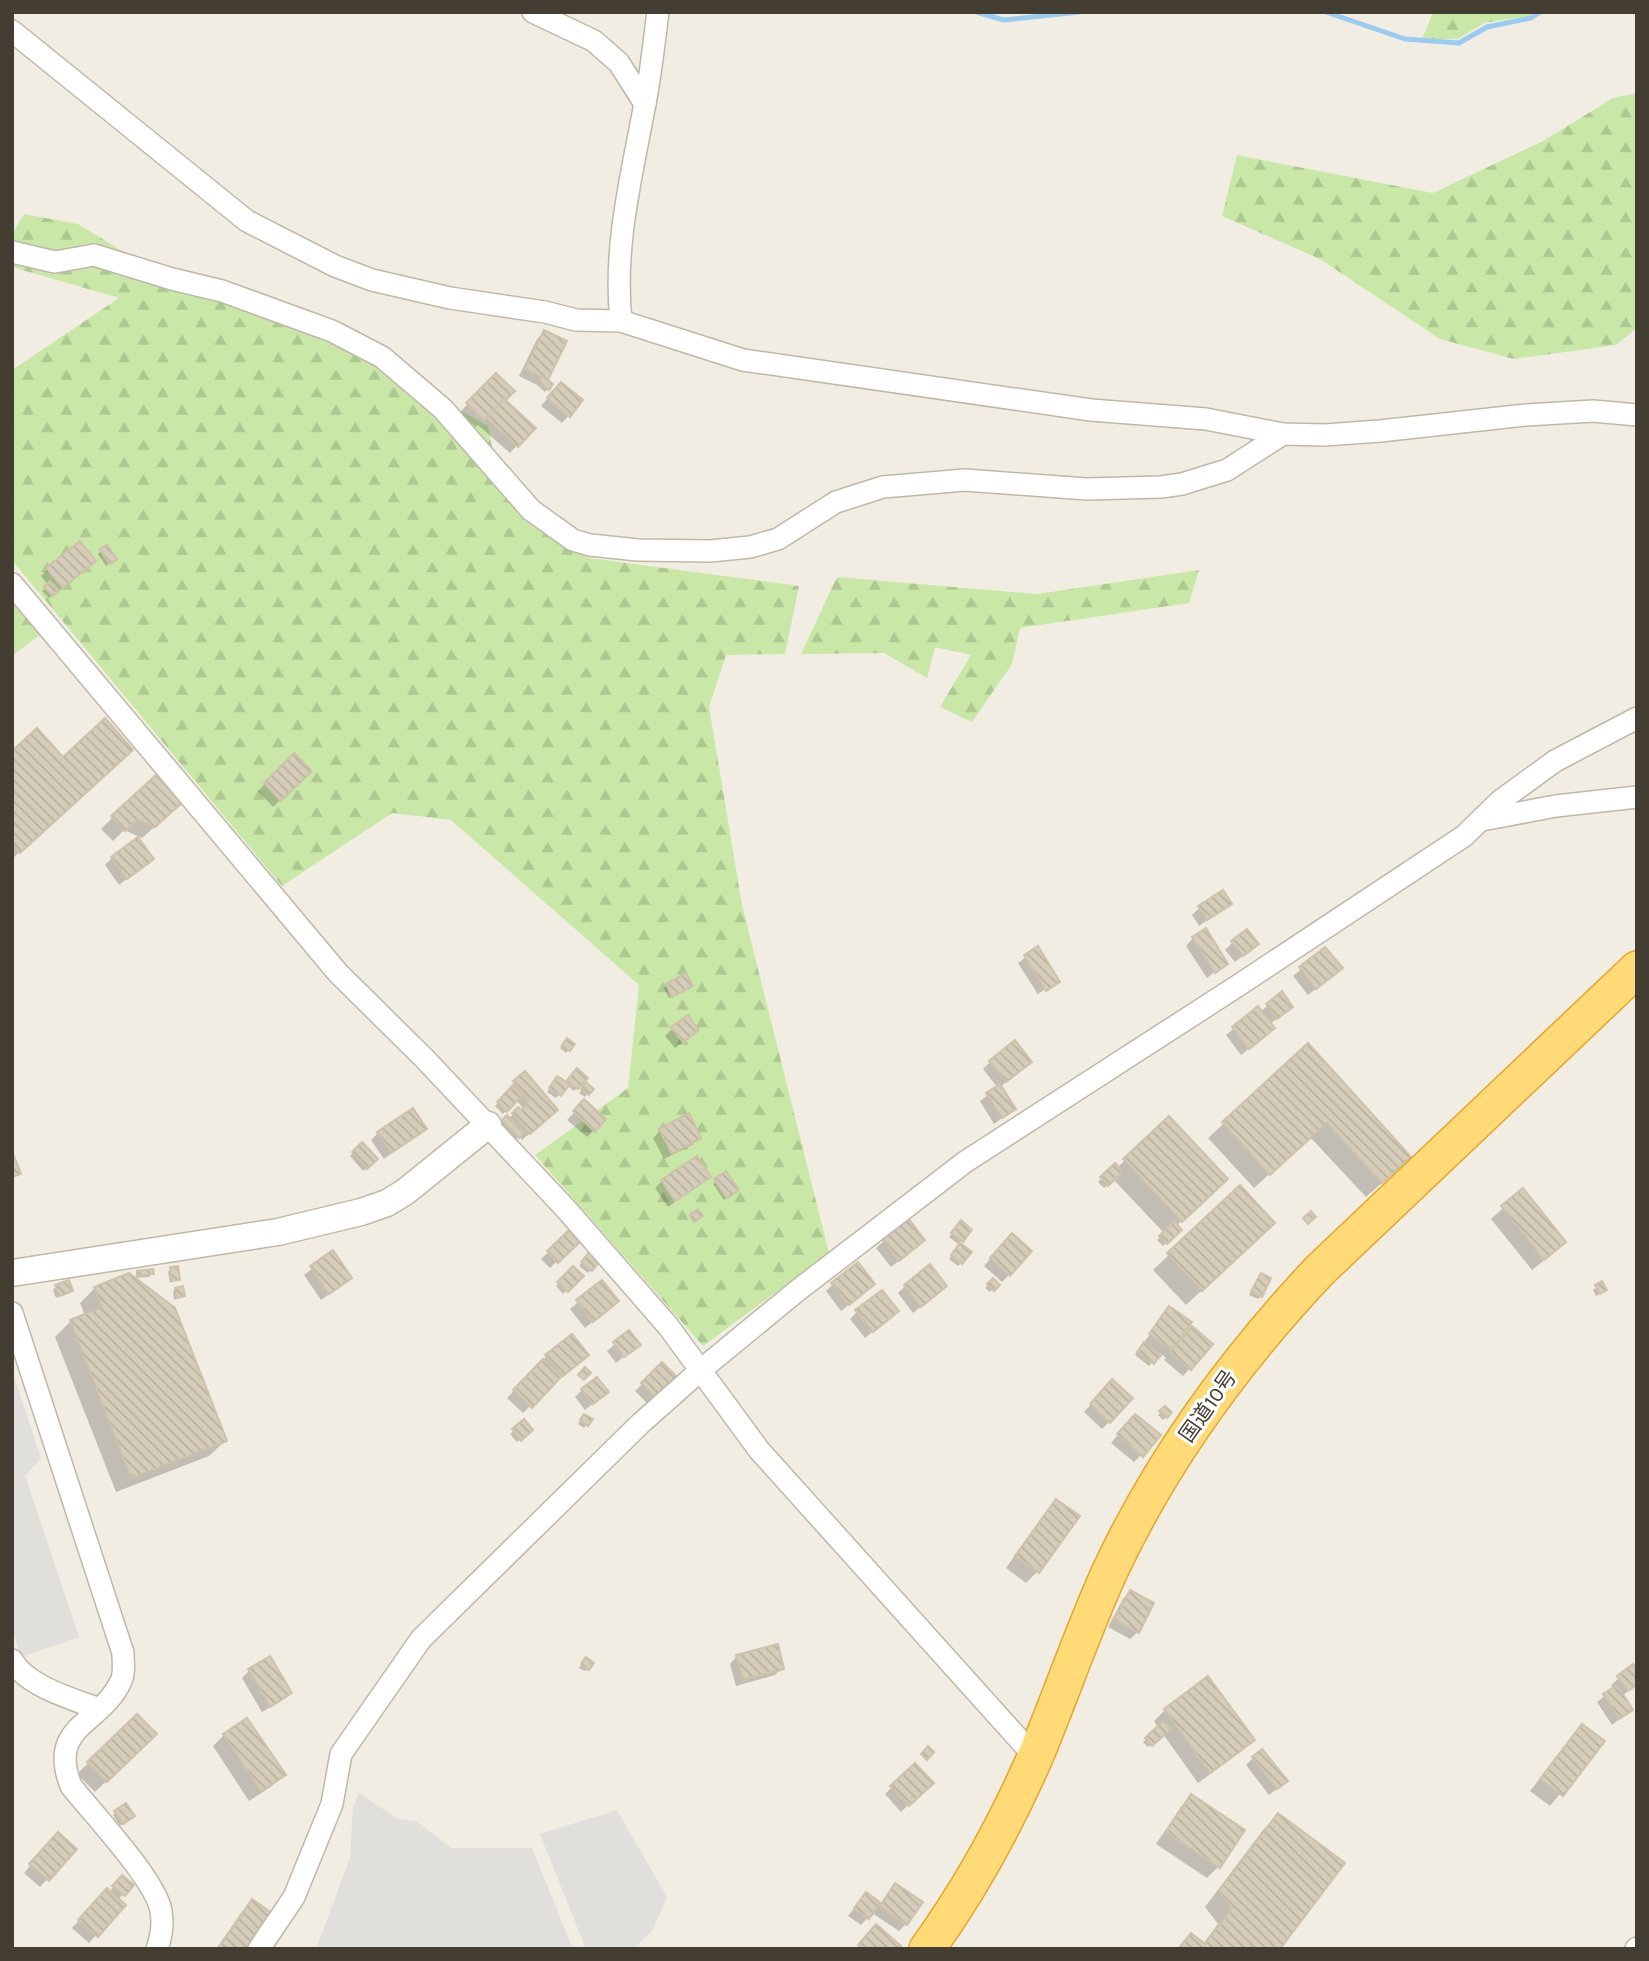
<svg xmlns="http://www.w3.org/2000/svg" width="1649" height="1961" font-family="Karla,'Noto Sans JP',sans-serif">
	<defs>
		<pattern id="forest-firs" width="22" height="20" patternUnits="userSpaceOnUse" patternTransform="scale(1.75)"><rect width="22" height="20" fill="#c9e8a8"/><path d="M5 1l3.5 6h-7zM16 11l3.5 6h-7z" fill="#aec891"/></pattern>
		<pattern id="building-back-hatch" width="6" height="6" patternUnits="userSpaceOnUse" patternTransform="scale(1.75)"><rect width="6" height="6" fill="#d6ccba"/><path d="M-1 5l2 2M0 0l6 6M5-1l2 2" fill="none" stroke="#b9b0a0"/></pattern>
	</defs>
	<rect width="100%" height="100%" fill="#f2ede2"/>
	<g fill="url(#forest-firs)">
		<path d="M 1433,12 L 1534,12 L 1530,16 L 1484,23 L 1458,39 L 1422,39 Z"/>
		<path d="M 1637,93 L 1637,328 L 1616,345 L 1514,359 L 1440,339 L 1320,259 L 1222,216 L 1237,155 L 1433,193 L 1543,141 L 1613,98 Z"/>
		<path d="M 24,214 L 78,224 L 137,260 L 375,363 L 488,426 L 499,483 L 535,523 L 589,558 L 799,586 L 785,654 L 726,655 L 709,707 L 742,905 L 829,1253 L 703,1346 L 535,1155 L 628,1088 L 639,985 L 451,820 L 392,813 L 282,886 L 12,560 L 12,370 L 119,298 L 12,267 L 12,234 Z"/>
		<path d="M 1199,570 L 1189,603 L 1020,628 L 1012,664 L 972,722 L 940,707 L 971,655 L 935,647 L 927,678 L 884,653 L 801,654 L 837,577 L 1037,594 Z"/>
		<path d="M 12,602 L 41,634 L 12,656 Z"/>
	</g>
	<g fill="#e1dfdb">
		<path d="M 12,1370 L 41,1458 L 25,1476 L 79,1637 L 21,1657 L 12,1628 Z"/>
		<path d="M 359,1793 L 398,1819 L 416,1821 L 451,1848 L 532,1848 L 573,1949 L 316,1949 L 350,1858 L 353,1806 Z"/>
		<path d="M 617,1810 L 667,1897 L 652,1931 L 633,1949 L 586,1949 L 540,1834 Z"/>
	</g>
	<g fill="#0003">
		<path d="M 544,332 L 545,381 L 551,385 L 545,392 L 537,385 L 519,376 L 537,339 Z"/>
		<path d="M 496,375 L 503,400 L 533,428 L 510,453 L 478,425 L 476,427 L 460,412 Z"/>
		<path d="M 554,391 L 569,415 L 562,423 L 541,406 Z"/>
		<path d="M 101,551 L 111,562 L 106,566 L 98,554 Z"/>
		<path d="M 87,568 L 49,598 L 42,591 L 48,585 L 41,576 L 48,569 Z"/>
		<path d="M 12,753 L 116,765 L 12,859 Z"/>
		<path d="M 294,755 L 310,771 L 273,807 L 258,791 Z"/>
		<path d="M 169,814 L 142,838 L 124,830 L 113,841 L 101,829 L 112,818 Z"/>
		<path d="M 112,858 L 152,859 L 119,885 L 105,865 Z"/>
		<path d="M 1230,904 L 1199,926 L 1192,915 L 1199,908 Z"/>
		<path d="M 1193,938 L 1226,963 L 1207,978 L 1186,946 Z"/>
		<path d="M 1232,943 L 1249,951 L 1235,962 L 1225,950 Z"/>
		<path d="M 1037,949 L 1058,981 L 1052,987 L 1052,985 L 1038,994 L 1039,996 L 1018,963 Z"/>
		<path d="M 1325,949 L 1333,975 L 1308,995 L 1293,976 Z"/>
		<path d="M 667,985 L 690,986 L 669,998 L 664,988 Z"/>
		<path d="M 1281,994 L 1284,1013 L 1270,1024 L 1266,1035 L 1241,1055 L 1226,1035 L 1258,1009 L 1260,1012 Z"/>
		<path d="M 672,1029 L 690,1037 L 675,1048 L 665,1036 Z"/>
		<path d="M 567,1040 L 569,1050 L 566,1053 L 560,1048 Z"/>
		<path d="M 1308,1046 L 1394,1172 L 1366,1197 L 1310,1137 L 1254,1188 L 1208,1138 Z"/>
		<path d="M 990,1062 L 1023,1069 L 1000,1087 L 1014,1109 L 994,1124 L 980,1101 L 998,1088 L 983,1069 Z"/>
		<path d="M 577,1070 L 586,1078 L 574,1091 L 567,1085 L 556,1098 L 547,1092 L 555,1081 L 566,1083 Z"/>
		<path d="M 524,1074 L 549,1117 L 522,1140 L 519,1136 L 515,1140 L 500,1124 L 523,1108 L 516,1100 L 503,1114 L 495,1106 L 509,1092 L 507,1090 Z"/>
		<path d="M 583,1088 L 591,1089 L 585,1097 L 579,1093 Z"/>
		<path d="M 584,1102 L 594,1130 L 587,1137 L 567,1120 Z"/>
		<path d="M 688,1116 L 699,1137 L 692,1145 L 664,1159 L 653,1138 L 660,1131 Z"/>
		<path d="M 1169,1118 L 1211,1194 L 1176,1226 L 1180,1230 L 1163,1246 L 1157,1240 L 1164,1233 L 1113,1179 L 1104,1188 L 1098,1182 L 1115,1166 L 1117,1168 Z"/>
		<path d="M 425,1129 L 384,1159 L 371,1140 L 378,1133 Z"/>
		<path d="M 362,1145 L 375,1159 L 363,1171 L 350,1156 Z"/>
		<path d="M 709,1177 L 668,1207 L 655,1188 L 662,1181 Z"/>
		<path d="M 716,1181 L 734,1193 L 724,1200 L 713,1184 Z"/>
		<path d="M 1240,1188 L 1258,1238 L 1186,1305 L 1153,1270 Z"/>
		<path d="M 1523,1190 L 1553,1253 L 1532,1270 L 1491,1219 Z"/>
		<path d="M 908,1221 L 916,1247 L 891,1267 L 876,1248 Z"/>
		<path d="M 958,1226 L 961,1241 L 958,1244 L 949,1237 Z"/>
		<path d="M 569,1232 L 577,1242 L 550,1268 L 541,1259 Z"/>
		<path d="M 1005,1242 L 1009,1275 L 1002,1282 L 984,1266 Z"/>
		<path d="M 957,1248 L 961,1263 L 958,1266 L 949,1259 Z"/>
		<path d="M 591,1252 L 600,1259 L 588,1273 L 579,1266 Z"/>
		<path d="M 332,1253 L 342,1285 L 321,1300 L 304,1275 Z"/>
		<path d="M 573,1268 L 581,1276 L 563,1294 L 556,1286 Z"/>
		<path d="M 171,1269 L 178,1279 L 170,1283 L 168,1272 Z"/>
		<path d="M 137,1272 L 152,1274 L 149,1277 L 135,1278 Z"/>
		<path d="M 1261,1275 L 1261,1296 L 1258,1299 L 1249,1295 Z"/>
		<path d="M 993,1280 L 997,1285 L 990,1292 L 985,1288 Z"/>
		<path d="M 602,1282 L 617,1301 L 585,1328 L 570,1309 Z"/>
		<path d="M 833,1284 L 866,1291 L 841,1311 L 826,1291 Z"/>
		<path d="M 1601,1284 L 1602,1293 L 1596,1296 L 1593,1290 Z"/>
		<path d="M 905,1286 L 938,1293 L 913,1313 L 898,1293 Z"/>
		<path d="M 56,1287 L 71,1291 L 56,1298 L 53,1290 Z"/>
		<path d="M 95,1288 L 225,1441 L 209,1456 L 116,1492 L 55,1337 L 71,1321 L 85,1316 L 80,1303 Z"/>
		<path d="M 176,1289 L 183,1296 L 174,1300 L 173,1292 Z"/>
		<path d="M 1169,1308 L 1173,1345 L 1210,1345 L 1183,1376 L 1164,1360 L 1166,1358 L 1160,1353 L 1149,1366 L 1135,1355 Z"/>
		<path d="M 857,1312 L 890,1318 L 865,1338 L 850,1319 Z"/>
		<path d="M 629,1332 L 638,1345 L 616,1363 L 607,1351 Z"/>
		<path d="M 547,1356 L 580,1362 L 554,1382 L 523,1413 L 507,1398 Z"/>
		<path d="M 662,1365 L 675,1377 L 648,1404 L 635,1391 Z"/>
		<path d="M 1105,1389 L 1109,1422 L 1102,1429 L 1084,1412 Z"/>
		<path d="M 582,1390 L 599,1399 L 585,1410 L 575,1397 Z"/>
		<path d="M 1165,1408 L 1170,1413 L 1163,1420 L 1158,1415 Z"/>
		<path d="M 581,1419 L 590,1420 L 584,1428 L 578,1424 Z"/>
		<path d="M 524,1422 L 531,1430 L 517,1442 L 510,1434 Z"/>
		<path d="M 1128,1423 L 1141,1455 L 1134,1462 L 1111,1443 Z"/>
		<path d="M 1056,1502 L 1038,1571 L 1026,1583 L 1006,1568 L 1045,1513 Z"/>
		<path d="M 1130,1592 L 1138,1632 L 1130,1639 L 1108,1627 L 1123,1599 Z"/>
		<path d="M 737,1656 L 782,1668 L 775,1675 L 736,1686 L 730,1664 Z"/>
		<path d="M 269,1659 L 290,1693 L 283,1700 L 262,1712 L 242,1678 L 249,1671 Z"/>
		<path d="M 583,1662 L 588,1668 L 585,1671 L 579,1668 Z"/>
		<path d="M 1633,1666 L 1637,1684 L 1622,1696 L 1631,1710 L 1612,1725 L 1597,1702 L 1614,1689 L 1611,1685 Z"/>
		<path d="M 1208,1678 L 1253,1740 L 1242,1751 L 1198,1783 L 1163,1734 L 1148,1747 L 1143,1742 L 1158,1728 L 1154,1721 L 1165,1710 Z"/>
		<path d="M 137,1716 L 155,1734 L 95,1792 L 77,1774 Z"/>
		<path d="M 1582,1726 L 1603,1741 L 1550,1806 L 1530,1791 Z"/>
		<path d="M 224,1735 L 283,1775 L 272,1786 L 249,1801 L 213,1746 Z"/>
		<path d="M 1253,1758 L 1286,1781 L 1269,1795 L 1246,1765 Z"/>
		<path d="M 915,1765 L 931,1783 L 901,1812 L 885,1794 Z"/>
		<path d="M 1192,1796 L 1218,1867 L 1207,1878 L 1156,1844 L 1181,1807 Z"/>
		<path d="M 116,1812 L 130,1818 L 120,1826 L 113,1815 Z"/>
		<path d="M 1278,1815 L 1278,1949 L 1177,1949 L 1191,1935 L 1203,1944 L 1218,1924 L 1205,1907 L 1263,1830 Z"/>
		<path d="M 51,1841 L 75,1849 L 40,1887 L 24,1873 Z"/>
		<path d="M 122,1877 L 131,1885 L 118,1900 L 123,1905 L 89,1943 L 72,1928 L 100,1897 L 109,1892 Z"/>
		<path d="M 895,1885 L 906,1924 L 899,1931 L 872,1913 L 861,1925 L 848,1916 L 866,1894 L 880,1904 Z"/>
		<path d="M 252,1901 L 251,1949 L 216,1949 L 241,1913 Z"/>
	</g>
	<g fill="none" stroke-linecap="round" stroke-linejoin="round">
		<g stroke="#9acbf2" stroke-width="5">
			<path d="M 976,12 L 1004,20 L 1079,12"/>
			<path d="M 1326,12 L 1405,39 L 1459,43 L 1487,27 L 1531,18 L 1540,12"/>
		</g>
	</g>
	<g fill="url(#building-back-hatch)" stroke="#cec2aa" stroke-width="2">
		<path d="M 544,330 L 567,341 L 548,380 L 525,369 Z"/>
		<path d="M 496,373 L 515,391 L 484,421 L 466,403 Z"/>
		<path d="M 542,376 L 553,384 L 549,390 L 537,382 Z"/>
		<path d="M 561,382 L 583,400 L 570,417 L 547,398 Z"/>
		<path d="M 504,399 L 536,428 L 518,447 L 486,418 Z"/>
		<path d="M 80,541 L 96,561 L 63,588 L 46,568 Z"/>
		<path d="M 107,545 L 117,559 L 110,564 L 99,549 Z"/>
		<path d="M 50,581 L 59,590 L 53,596 L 44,587 Z"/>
		<path d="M 105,718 L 133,750 L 20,853 L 12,845 L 12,751 L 37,728 L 63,757 Z"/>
		<path d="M 294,753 L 312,771 L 281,801 L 264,783 Z"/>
		<path d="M 156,775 L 182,803 L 155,827 L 137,820 L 125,831 L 111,816 Z"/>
		<path d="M 138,837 L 154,859 L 127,879 L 111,857 Z"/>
		<path d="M 1223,890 L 1232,904 L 1207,920 L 1198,906 Z"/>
		<path d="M 1206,928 L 1228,964 L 1215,973 L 1192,937 Z"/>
		<path d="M 1247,929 L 1259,944 L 1243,956 L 1231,941 Z"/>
		<path d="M 1038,946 L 1060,982 L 1046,991 L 1024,955 Z"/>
		<path d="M 1325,947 L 1343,968 L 1316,989 L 1299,967 Z"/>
		<path d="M 686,973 L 693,986 L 672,997 L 666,984 Z"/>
		<path d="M 1282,991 L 1293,1007 L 1277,1019 L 1266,1004 Z"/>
		<path d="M 1258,1006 L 1275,1028 L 1249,1049 L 1232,1027 Z"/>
		<path d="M 688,1015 L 699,1030 L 683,1042 L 671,1027 Z"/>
		<path d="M 567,1038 L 575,1044 L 570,1051 L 562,1045 Z"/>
		<path d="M 1015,1040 L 1032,1062 L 1006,1082 L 989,1061 Z"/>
		<path d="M 1308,1043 L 1411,1157 L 1382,1183 L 1327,1123 L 1270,1175 L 1222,1122 Z"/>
		<path d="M 577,1068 L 588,1078 L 578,1089 L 567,1080 Z"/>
		<path d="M 525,1071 L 558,1110 L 530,1134 L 512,1113 L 518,1107 L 522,1110 L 529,1100 L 513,1081 Z"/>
		<path d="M 557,1076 L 570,1084 L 561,1096 L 549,1088 Z"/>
		<path d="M 586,1082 L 594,1089 L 589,1095 L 581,1089 Z"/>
		<path d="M 1000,1084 L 1016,1109 L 1002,1118 L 986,1093 Z"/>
		<path d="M 513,1085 L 523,1095 L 507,1112 L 497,1102 Z"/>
		<path d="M 584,1099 L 606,1119 L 595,1132 L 573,1111 Z"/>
		<path d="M 413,1108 L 427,1129 L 391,1153 L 377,1132 Z"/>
		<path d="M 689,1113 L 701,1138 L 672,1154 L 659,1129 Z"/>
		<path d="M 507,1115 L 524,1133 L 519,1138 L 502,1120 Z"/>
		<path d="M 1169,1116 L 1228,1179 L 1182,1222 L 1123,1159 Z"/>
		<path d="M 362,1142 L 378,1159 L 367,1169 L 352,1152 Z"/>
		<path d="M 12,1151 L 21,1174 L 12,1177 Z"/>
		<path d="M 697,1156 L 711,1177 L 675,1201 L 661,1180 Z"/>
		<path d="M 1115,1163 L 1123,1172 L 1108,1186 L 1100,1177 Z"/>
		<path d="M 726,1171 L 739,1190 L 727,1198 L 714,1179 Z"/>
		<path d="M 1240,1185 L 1275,1223 L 1202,1291 L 1167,1253 Z"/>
		<path d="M 1523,1188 L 1566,1242 L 1544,1260 L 1501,1206 Z"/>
		<path d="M 698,1209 L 703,1216 L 694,1222 L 690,1215 Z"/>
		<path d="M 1311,1211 L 1316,1217 L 1308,1224 L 1303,1218 Z"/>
		<path d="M 908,1218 L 925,1240 L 899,1261 L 882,1239 Z"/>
		<path d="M 961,1220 L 972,1230 L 963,1242 L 951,1233 Z"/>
		<path d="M 1174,1221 L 1182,1230 L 1167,1244 L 1159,1236 Z"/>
		<path d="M 569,1230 L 580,1242 L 558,1263 L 547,1251 Z"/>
		<path d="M 1012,1233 L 1032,1251 L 1010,1276 L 990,1258 Z"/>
		<path d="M 960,1243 L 972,1252 L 962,1264 L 951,1255 Z"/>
		<path d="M 333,1250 L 352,1278 L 329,1294 L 310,1266 Z"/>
		<path d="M 591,1250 L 602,1259 L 592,1271 L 581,1262 Z"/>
		<path d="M 858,1262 L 875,1284 L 849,1305 L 831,1283 Z"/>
		<path d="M 930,1264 L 947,1286 L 921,1307 L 904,1285 Z"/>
		<path d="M 178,1266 L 180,1280 L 172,1281 L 170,1267 Z"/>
		<path d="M 573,1266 L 584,1276 L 568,1292 L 557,1282 Z"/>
		<path d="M 153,1269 L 154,1274 L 137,1276 L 137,1271 Z"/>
		<path d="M 129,1273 L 175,1308 L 227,1441 L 131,1478 L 70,1320 L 102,1307 L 94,1287 Z"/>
		<path d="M 1261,1273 L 1271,1278 L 1262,1297 L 1251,1291 Z"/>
		<path d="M 993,1278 L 1000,1285 L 994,1291 L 987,1284 Z"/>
		<path d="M 69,1280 L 73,1291 L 60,1296 L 55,1285 Z"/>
		<path d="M 602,1280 L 619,1301 L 593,1322 L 576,1300 Z"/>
		<path d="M 1602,1281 L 1607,1290 L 1600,1294 L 1595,1285 Z"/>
		<path d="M 183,1286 L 185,1296 L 177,1298 L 175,1288 Z"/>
		<path d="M 882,1290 L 899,1311 L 873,1332 L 855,1310 Z"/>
		<path d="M 1169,1306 L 1192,1322 L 1172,1350 L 1149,1334 Z"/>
		<path d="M 1192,1326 L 1213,1344 L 1191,1370 L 1170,1352 Z"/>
		<path d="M 629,1330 L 641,1345 L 624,1357 L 613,1342 Z"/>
		<path d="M 572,1334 L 589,1355 L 563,1376 L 545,1355 Z"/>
		<path d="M 1144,1342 L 1161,1355 L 1154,1364 L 1137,1352 Z"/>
		<path d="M 543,1359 L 562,1376 L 532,1408 L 513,1390 Z"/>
		<path d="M 662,1362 L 677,1377 L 656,1398 L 641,1383 Z"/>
		<path d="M 585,1367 L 591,1373 L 584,1380 L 578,1375 Z"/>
		<path d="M 597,1377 L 609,1392 L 593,1404 L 581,1389 Z"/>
		<path d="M 1112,1379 L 1133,1398 L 1110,1423 L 1090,1404 Z"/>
		<path d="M 1165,1406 L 1172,1412 L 1167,1418 L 1159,1411 Z"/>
		<path d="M 584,1414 L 593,1419 L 588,1426 L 580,1420 Z"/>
		<path d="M 1135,1414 L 1161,1435 L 1143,1457 L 1117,1434 Z"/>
		<path d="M 524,1419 L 533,1430 L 521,1441 L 512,1429 Z"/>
		<path d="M 1056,1499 L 1080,1516 L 1039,1573 L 1015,1556 Z"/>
		<path d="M 1130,1590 L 1154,1603 L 1139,1633 L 1114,1620 Z"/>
		<path d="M 778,1644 L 784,1669 L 743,1680 L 736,1655 Z"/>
		<path d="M 270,1656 L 292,1693 L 270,1707 L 248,1669 Z"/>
		<path d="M 586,1657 L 594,1663 L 589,1670 L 581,1664 Z"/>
		<path d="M 1633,1664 L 1637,1669 L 1637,1685 L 1628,1691 L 1617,1676 Z"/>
		<path d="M 1208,1676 L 1255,1740 L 1210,1773 L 1164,1709 Z"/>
		<path d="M 1617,1685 L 1633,1710 L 1619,1719 L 1603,1694 Z"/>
		<path d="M 137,1714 L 157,1734 L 107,1782 L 87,1762 Z"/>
		<path d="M 247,1718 L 286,1775 L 261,1791 L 223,1734 Z"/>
		<path d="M 1163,1721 L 1171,1729 L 1152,1746 L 1145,1738 Z"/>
		<path d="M 1582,1724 L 1605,1741 L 1563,1796 L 1540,1779 Z"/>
		<path d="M 928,1746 L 934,1752 L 927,1760 L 921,1754 Z"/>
		<path d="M 1262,1749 L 1288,1781 L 1277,1789 L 1252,1757 Z"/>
		<path d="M 915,1763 L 934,1783 L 909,1806 L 890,1786 Z"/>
		<path d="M 1191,1794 L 1245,1830 L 1220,1868 L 1166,1832 Z"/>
		<path d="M 126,1803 L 135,1816 L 123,1824 L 114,1811 Z"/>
		<path d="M 1278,1813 L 1345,1863 L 1280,1949 L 1178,1949 L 1191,1933 L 1205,1944 L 1232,1908 L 1219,1891 Z"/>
		<path d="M 58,1832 L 77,1849 L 49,1881 L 29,1864 Z"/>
		<path d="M 122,1875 L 134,1885 L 125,1896 L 112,1886 Z"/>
		<path d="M 895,1883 L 923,1902 L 907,1925 L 880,1906 Z"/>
		<path d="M 107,1888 L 126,1905 L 98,1937 L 78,1920 Z"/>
		<path d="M 866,1892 L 881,1903 L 869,1919 L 854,1908 Z"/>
		<path d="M 252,1899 L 276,1916 L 253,1949 L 218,1949 Z"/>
		<path d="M 876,1924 L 901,1946 L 898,1949 L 862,1949 L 858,1945 Z"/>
	</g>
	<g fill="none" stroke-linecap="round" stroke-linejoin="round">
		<defs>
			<g id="minor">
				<path d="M 533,12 L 594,41 L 619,63 L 645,104"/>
				<path d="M 12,31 L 247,221 L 335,266 L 372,280 L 450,298 L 545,312 L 576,320 L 621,321 L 743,360 L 1091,410 L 1206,419 L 1283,434 L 1325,435 L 1380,431 L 1526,415 L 1593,411 L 1637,415"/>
				<path d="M 12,252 L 55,262 L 94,255 L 172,279 L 222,291 L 332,331 L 382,357 L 443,409 L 531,510 L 573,540 L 590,545 L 638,550 L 710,551 L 750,547 L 778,539 L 836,502 L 883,487 L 965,480 L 1087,489 L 1161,487 L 1182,484 L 1227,470 L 1283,434"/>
				<path d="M 621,321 C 613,246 632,175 645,103 C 651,73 654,42 658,12"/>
				<path d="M 12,584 L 338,973 L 425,1059 L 566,1209 L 668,1326 L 759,1450 L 1035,1757"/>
				<path d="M 1482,820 L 1556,806 L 1637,797"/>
				<path d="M 12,1313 L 123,1653 C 123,1662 125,1673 121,1681 C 101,1725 47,1725 71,1786 C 93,1814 156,1880 161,1911 C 163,1923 161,1938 157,1949"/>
				<path d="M 12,1660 C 26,1686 73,1699 99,1709"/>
				<path d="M 259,1949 L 294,1897 L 332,1804 L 341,1754 L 421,1639 L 640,1424 L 702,1369 L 797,1291 L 965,1162 L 1239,985 L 1464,836 L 1500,801 L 1555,761 L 1637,718"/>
				<path d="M 1636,1949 L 1637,1948"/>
			</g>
			<path id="tertiary" d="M 12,1273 L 278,1232 L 361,1212 L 387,1203 L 405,1192 L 488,1125"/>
			<path id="trunk" d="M 927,1949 C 971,1888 1006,1824 1036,1755 C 1061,1695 1082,1633 1109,1573 C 1161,1461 1235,1360 1320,1270 L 1637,969"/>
		</defs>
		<use href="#minor" stroke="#c0b8a7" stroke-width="24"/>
		<use href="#tertiary" stroke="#c0b8a7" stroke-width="29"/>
		<use href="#trunk" stroke="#e2a62b" stroke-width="38"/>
		<use href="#minor" stroke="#fff" stroke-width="21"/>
		<use href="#tertiary" stroke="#fff" stroke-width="26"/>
		<use href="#trunk" stroke="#ffda76" stroke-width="35"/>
	</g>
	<g text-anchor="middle" stroke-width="6" stroke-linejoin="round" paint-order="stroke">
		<g font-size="21" fill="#433d32" stroke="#fff">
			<text transform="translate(1208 1406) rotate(-55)" y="7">国道10号</text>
		</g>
	</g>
	<rect width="1649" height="1961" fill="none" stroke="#433d32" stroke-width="28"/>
</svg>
